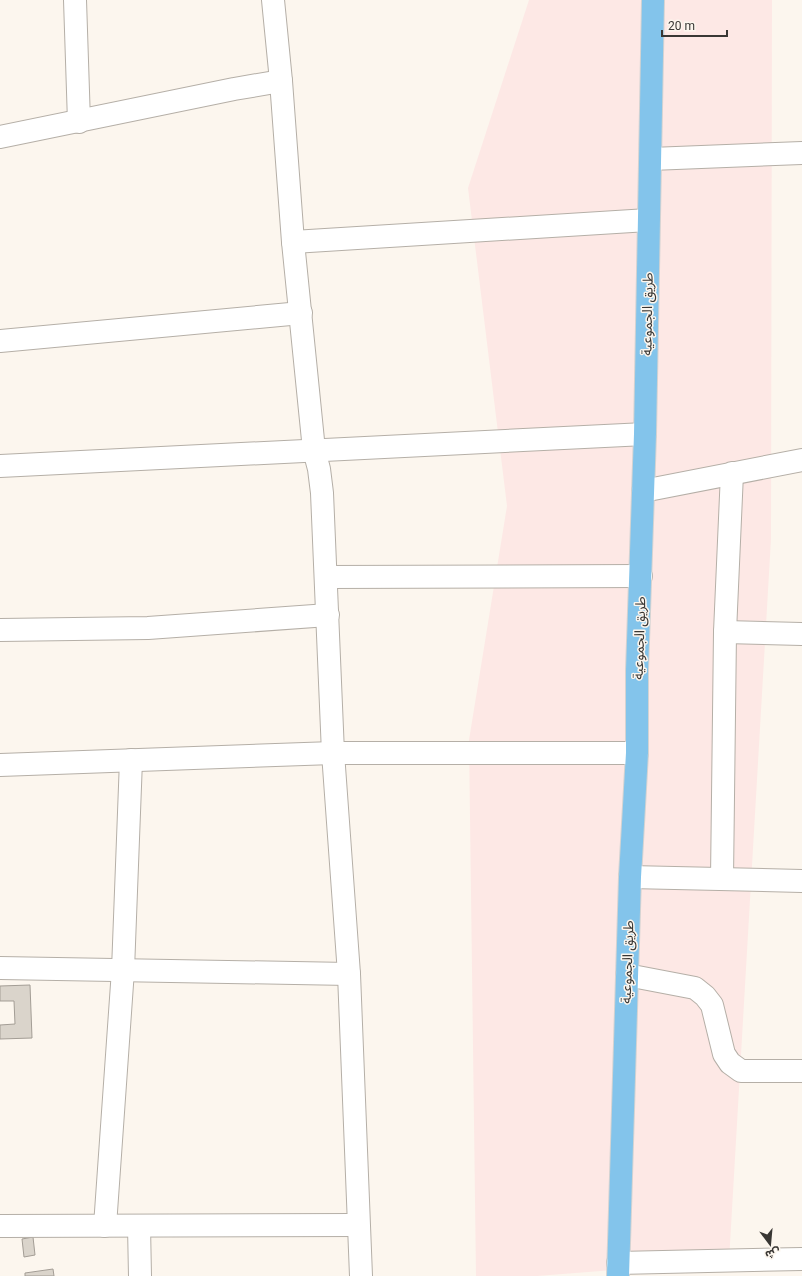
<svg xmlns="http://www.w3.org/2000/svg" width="802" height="1276" font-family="Roboto,'Noto Sans Arabic',sans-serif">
	<rect width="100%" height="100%" fill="#fcf6ee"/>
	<path fill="#fde8e5" d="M 529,0 L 772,0 L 771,539 L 729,1261 L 537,1276 L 476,1276 L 469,740 L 507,506 L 468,188 Z"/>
	<g fill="#dad4cb" stroke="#a39d95">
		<path d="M 30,985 L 32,1038 L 0,1039 L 0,1025 L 15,1024 L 14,1001 L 0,1001 L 0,986 Z"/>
		<path d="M 33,1237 L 35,1255 L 24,1257 L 22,1239 Z"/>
		<path d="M 53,1269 L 54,1276 L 25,1276 L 25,1273 Z"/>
	</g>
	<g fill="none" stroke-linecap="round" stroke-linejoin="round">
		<defs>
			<g id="minor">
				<path d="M 75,0 L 79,122"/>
				<path d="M 273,0 L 281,81 L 293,242 L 314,450 L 319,469 L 322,493 L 333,753 L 349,974 L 361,1276"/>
				<path d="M 0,137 L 234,89 L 281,81"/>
				<path d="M 651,159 L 802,153"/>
				<path d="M 293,242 L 648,220"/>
				<path d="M 0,341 L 301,313"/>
				<path d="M 0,466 L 645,434"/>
				<path d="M 643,491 L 802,460"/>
				<path d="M 326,577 L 641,576"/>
				<path d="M 0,630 L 148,628 L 328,615"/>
				<path d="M 725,632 L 802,634"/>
				<path d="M 0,765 L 333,753 L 637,753"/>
				<path d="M 630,877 L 802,881"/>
				<path d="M 722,879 L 725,632 L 732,473"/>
				<path d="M 0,968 L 349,974"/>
				<path d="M 627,975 L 695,988 L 705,996 L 712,1005 L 724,1054 L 730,1063 L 741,1071 L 802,1071"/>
				<path d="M 0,1226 L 358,1225"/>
				<path d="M 105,1226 L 123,970 L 131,760"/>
				<path d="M 139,1226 L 140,1276"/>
				<path d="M 618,1263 L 802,1259"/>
			</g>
			<path id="major" d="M 618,1276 L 630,877 L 637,753 L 637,671 L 645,434 L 653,0"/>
		</defs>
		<use href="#minor" stroke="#b5afa7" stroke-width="24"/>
		<use href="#major" stroke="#d3d3d2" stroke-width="24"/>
		<use href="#minor" stroke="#fff" stroke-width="22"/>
		<use href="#major" stroke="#83c4eb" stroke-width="22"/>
	</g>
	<g text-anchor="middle" stroke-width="3" stroke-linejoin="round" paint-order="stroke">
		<g font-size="14" fill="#393734" stroke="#fcf6ee">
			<text transform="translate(647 314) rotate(-89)" y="5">طريق الجموعية</text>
			<text transform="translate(639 638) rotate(-88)" y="5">طريق الجموعية</text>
			<text transform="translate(627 962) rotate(-88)" y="5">طريق الجموعية</text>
		</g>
	</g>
	<g transform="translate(770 1244) rotate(164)" stroke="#fcf6ee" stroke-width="3" paint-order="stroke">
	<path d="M0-3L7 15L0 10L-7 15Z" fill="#393734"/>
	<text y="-6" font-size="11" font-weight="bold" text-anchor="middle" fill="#393734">ش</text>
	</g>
	<path d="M662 30v6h65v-6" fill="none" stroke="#393734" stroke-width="2"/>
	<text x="668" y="30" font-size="12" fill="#393734" stroke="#fcf6ee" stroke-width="3" paint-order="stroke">20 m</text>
</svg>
